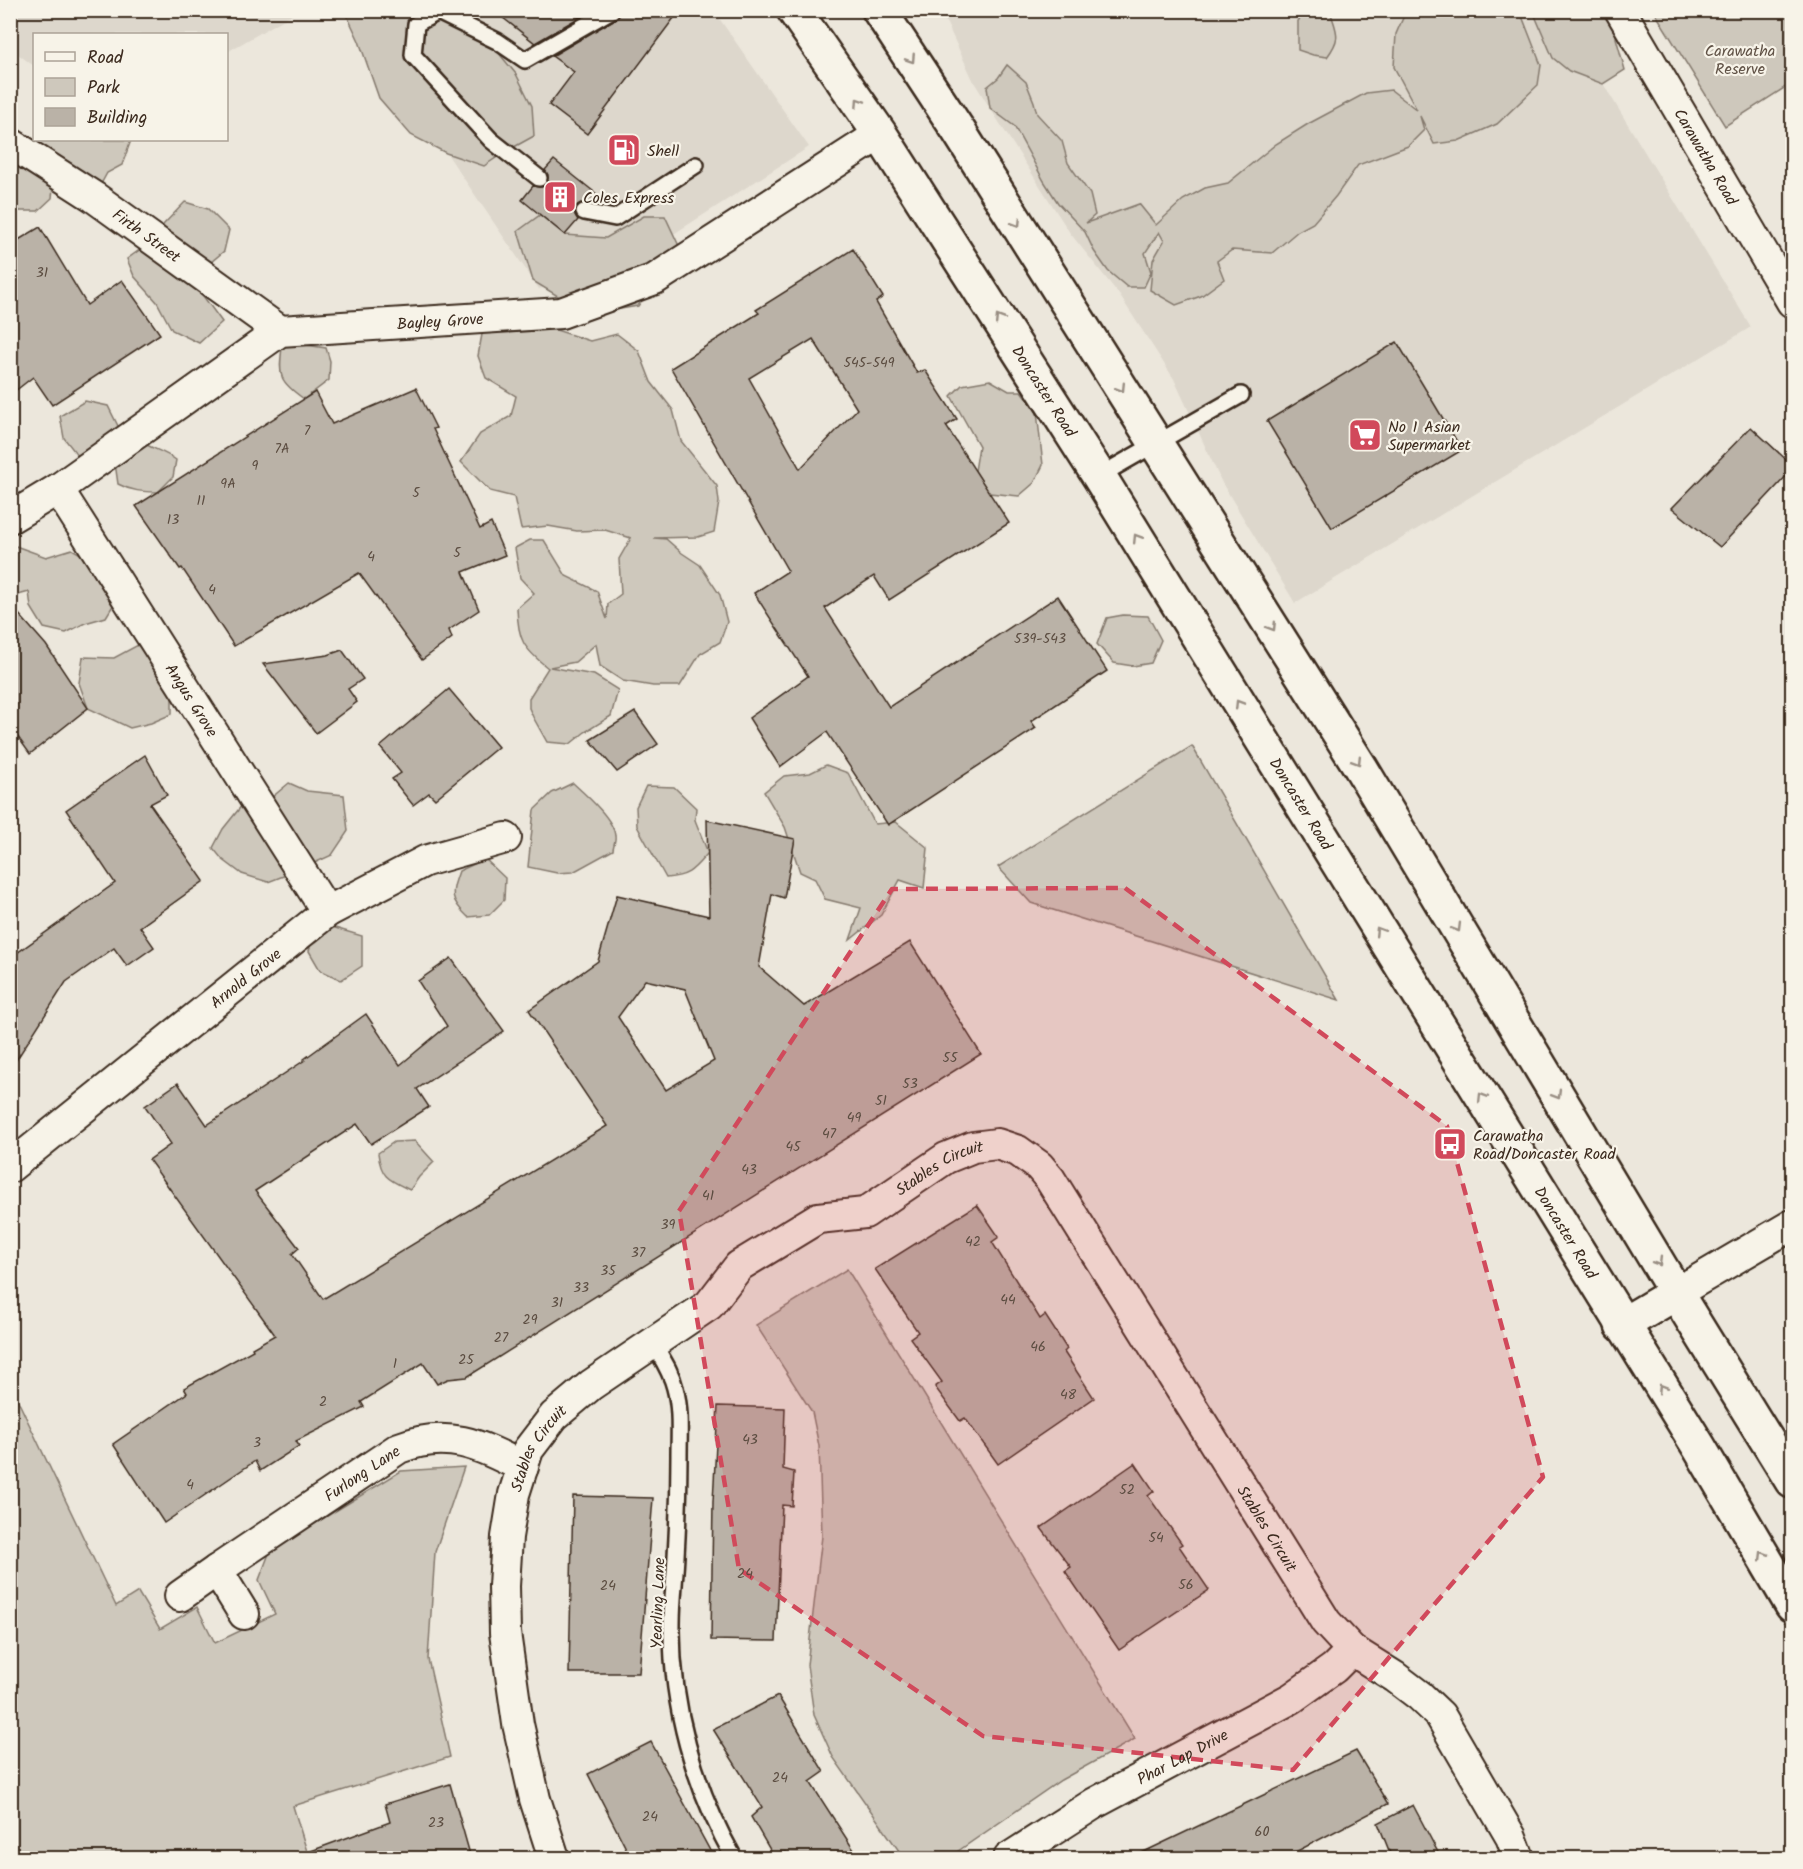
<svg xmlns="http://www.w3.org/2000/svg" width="1803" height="1869" font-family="Kalam,sans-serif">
	<rect width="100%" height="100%" fill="#ece7dc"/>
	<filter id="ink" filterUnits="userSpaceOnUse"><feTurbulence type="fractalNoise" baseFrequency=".0167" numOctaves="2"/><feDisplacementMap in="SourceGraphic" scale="12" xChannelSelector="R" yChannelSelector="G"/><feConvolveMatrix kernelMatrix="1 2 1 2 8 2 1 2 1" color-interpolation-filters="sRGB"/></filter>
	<g filter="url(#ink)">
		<g fill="#ddd7cc">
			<path d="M 11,10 L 298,10 L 298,11 L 227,52 L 226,34 L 34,34 L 34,66 L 11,49 Z"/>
			<path d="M 350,11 L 714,11 L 809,147 L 619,269 L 539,289 Z"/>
			<path d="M 941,11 L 1559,11 L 1751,327 L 1295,603 L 1222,483 L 1174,379 L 1118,293 L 1070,233 L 990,108 L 974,82 Z"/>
		</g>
		<g fill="#cec8bc" stroke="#84796d" stroke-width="1.5">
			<path d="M 1308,10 L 1330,11 C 1337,33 1342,37 1327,57 L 1313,55 L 1298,50 L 1298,21 Z"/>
			<path d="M 345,11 L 453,11 L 483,34 L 516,74 L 532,106 L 534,136 L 505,152 L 484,166 L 446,153 L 411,135 L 379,98 L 359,41 Z"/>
			<path d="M 1406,11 L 1520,11 L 1541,65 L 1538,85 L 1497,124 L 1458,141 L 1434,144 L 1420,116 L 1424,130 L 1408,146 L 1358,165 L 1336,196 L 1313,223 L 1298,231 L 1272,253 L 1232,250 L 1217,261 L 1224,279 L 1201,296 L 1176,305 L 1150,290 L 1153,260 L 1164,241 L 1159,232 L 1145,253 L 1151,272 L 1144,287 L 1127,287 L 1108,271 L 1094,251 L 1085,232 L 1058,203 L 1044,181 L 1014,126 L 990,108 L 987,87 L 998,78 L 1007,65 L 1026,82 L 1034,102 L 1037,114 L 1062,141 L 1068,163 L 1090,194 L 1095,215 L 1086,223 L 1139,204 L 1156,225 L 1183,200 L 1205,188 L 1228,183 L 1276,144 L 1308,124 L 1366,93 L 1391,90 L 1417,110 L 1394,67 L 1396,34 Z"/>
			<path d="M 1533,11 L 1618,11 L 1616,38 L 1625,70 L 1603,84 L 1569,71 L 1553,58 Z"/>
			<path d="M 1654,11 L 1792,11 L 1792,83 L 1725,126 Z"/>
			<path d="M 37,140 L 131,140 L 122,165 L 107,173 L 94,197 L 46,166 Z"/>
			<path d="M 10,144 L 54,178 L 52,198 L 38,211 L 17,211 L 11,204 Z"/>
			<path d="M 185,202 L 208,209 L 229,230 L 224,251 L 198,273 L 170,253 L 163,225 Z"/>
			<path d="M 540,215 L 565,235 L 606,238 L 644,216 L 665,216 L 679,246 L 638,306 L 597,313 L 566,301 L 533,281 L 518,231 Z"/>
			<path d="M 148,244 L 198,289 L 222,322 L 199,343 L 172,330 L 157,302 L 134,276 L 127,259 Z"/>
			<path d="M 544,326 L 590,341 L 617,334 L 639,351 L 651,382 L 673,410 L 681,441 L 717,486 L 719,502 L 714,532 L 698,537 L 654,538 L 666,539 L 682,553 L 700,565 L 720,595 L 727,622 L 720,642 L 700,654 L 680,686 L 653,686 L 623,681 L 600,666 L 596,644 L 575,662 L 550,667 L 594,675 L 618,690 L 611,716 L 585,732 L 570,744 L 547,742 L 533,717 L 529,708 L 529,698 L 548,668 C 523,648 518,640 517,608 L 534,593 L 520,578 L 515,548 L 530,540 L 544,540 L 566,576 L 597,591 L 607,619 L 608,604 L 621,594 L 619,559 L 631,538 L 605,530 L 577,531 L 548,526 L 521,529 L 514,497 L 490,491 L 461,462 L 480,434 L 511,416 L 516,396 L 486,378 L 478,356 L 483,329 Z"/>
			<path d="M 292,343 L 326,348 L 330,361 L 329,380 L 304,399 C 280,382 278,377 282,348 Z"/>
			<path d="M 990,380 L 1009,391 L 1021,391 L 1037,412 L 1043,465 L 1034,483 L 1019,496 L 989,493 L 975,471 L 979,446 L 951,396 L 962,385 Z"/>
			<path d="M 85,401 L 108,406 L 122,434 L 82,461 L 64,438 L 60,416 Z"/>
			<path d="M 141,442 C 153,449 165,452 176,460 L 173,477 L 158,492 C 143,492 131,491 118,484 L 115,463 Z"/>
			<path d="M 10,544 L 46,557 L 72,549 L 110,571 L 117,599 L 106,617 L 85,623 L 66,633 L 44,628 L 31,607 L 29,592 L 11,597 Z"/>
			<path d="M 1123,615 L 1148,616 L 1161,640 L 1151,663 L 1133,666 L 1114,663 L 1097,644 L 1107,618 Z"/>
			<path d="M 138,645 L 166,658 L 172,683 L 172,714 L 151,723 L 130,728 L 88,708 L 79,683 L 83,657 L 114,658 Z"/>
			<path d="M 1192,746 L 1339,1000 L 1031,903 L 998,867 Z"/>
			<path d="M 826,765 L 848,773 L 875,824 L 896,822 L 928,848 L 924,888 L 900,880 L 881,915 L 850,940 L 861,908 L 825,899 L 815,879 L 800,872 L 785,827 L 764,792 L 784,776 L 810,773 Z"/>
			<path d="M 289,783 L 307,791 L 344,795 L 348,831 L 332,855 L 299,870 L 268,882 L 242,874 L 222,859 L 213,848 L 223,829 L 243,804 L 271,798 Z"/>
			<path d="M 573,783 C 585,794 614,819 615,836 C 616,840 613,846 613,850 L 573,872 L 557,873 L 528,867 L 534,810 L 552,793 Z"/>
			<path d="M 646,786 L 674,787 L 696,808 L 695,820 L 708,853 C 693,870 690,876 666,878 L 637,826 L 636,807 Z"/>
			<path d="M 485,859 L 505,878 L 504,900 L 489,915 L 468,917 C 449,899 451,894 459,871 Z"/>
			<path d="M 315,922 L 362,936 L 362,966 L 341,980 L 320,970 L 309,951 Z"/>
			<path d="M 415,1141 L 434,1162 L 419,1177 L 410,1190 C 389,1180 381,1178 378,1153 L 394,1142 Z"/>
			<path d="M 847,1269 L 1135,1739 L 1061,1780 L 948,1858 L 904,1858 L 833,1757 L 814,1715 L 807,1665 L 822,1536 L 819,1446 L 812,1412 L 756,1325 Z"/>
			<path d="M 10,1384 L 116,1606 L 138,1592 L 160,1629 L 197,1607 L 215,1643 L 275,1614 L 259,1580 L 270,1551 L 401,1471 L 464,1467 L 435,1552 L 428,1659 L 450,1757 L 293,1806 L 309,1858 L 11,1858 Z"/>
		</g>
		<g fill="#bab2a7" stroke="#3b2a1e" stroke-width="1.5" fill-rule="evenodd">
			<path d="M 493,10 L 592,10 L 535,43 Z"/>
			<path d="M 622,10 L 680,10 L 587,134 L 549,105 L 574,72 L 552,56 L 617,18 Z"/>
			<path d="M 554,160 L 598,195 L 591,203 L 581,203 L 576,206 L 575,215 L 578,220 L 565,235 L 522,200 L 533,186 L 542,187 L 547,184 L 548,175 L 545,170 Z"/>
			<path d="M 40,227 L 87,305 L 122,280 L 160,334 L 52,405 L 33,377 L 10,395 L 10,245 Z"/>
			<path d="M 853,249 L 883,297 L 876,302 L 917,373 L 925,370 L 957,419 L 946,426 L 1009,523 L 889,600 L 874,576 L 825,608 L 889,707 L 1058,596 L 1107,671 L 1031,721 L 1036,728 L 888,825 L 827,732 L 780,767 L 749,718 L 808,676 L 754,593 L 788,571 L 671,368 L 759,313 L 756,310 ZM 813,339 L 857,409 L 800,469 L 749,378 Z"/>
			<path d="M 1397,342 L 1462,450 L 1332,528 L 1267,421 Z"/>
			<path d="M 416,388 L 436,428 L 433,429 L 480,529 L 491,523 L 505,555 L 463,572 L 479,610 L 449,630 L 452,638 L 422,660 L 359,573 L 234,646 L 182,568 L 180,569 L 136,506 L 315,392 L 332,424 Z"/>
			<path d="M 1751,427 L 1792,465 L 1792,470 L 1720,547 L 1672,508 Z"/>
			<path d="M 10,604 L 46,645 L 88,708 L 30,754 L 10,726 Z"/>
			<path d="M 342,650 L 363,679 L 348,689 L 357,702 L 316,733 L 263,664 L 328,655 Z"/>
			<path d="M 449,689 L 498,747 L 435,799 L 429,793 L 413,805 L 392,779 L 401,773 L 380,747 Z"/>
			<path d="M 635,712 L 658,744 L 617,772 L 590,740 Z"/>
			<path d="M 145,755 L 167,795 L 150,804 L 204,881 L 140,927 L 154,947 L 127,966 L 114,948 L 66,982 L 10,1070 L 10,958 L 115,883 L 66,810 Z"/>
			<path d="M 707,820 L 795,839 L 784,898 L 772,894 L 759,967 L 804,1006 L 910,942 L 981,1054 L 467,1377 L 448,1379 L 437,1384 L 423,1363 L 361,1402 L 364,1407 L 296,1441 L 299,1446 L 260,1471 L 255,1461 L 164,1523 L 113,1444 L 187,1393 L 184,1388 L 253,1350 L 252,1348 L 275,1335 L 149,1160 L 171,1144 L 145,1106 L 178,1083 L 207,1125 L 305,1060 L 304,1059 L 366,1014 L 400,1065 L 447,1026 L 418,981 L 451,958 L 504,1031 L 417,1089 L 429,1107 L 371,1144 L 357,1124 L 255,1191 L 299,1248 L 292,1254 L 323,1299 L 607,1126 L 529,1010 L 598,961 L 617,895 L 709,916 ZM 645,980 L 685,989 L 714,1061 L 666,1090 L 618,1017 Z"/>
			<path d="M 977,1205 L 999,1237 L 992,1242 L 1040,1319 L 1045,1315 L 1067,1349 L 1064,1352 L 1094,1398 L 998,1464 L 965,1418 L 960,1421 L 935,1387 L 942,1382 L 910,1338 L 918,1332 L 875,1269 Z"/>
			<path d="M 718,1406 L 785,1408 L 783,1469 L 794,1472 L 792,1506 L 782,1505 L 776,1641 L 711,1640 L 713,1502 Z"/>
			<path d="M 1135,1463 L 1154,1491 L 1148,1496 L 1182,1544 L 1179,1546 L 1209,1590 L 1119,1650 L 1065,1571 L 1071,1567 L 1041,1528 Z"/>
			<path d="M 573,1496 L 653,1498 L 639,1673 L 569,1673 Z"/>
			<path d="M 778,1696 L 824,1772 L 810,1782 L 859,1858 L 790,1858 L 786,1852 L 773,1855 L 751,1817 L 762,1807 L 713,1729 Z"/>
			<path d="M 651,1742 L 714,1858 L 631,1858 L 588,1774 Z"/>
			<path d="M 1356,1751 L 1388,1804 L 1284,1858 L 1131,1858 Z"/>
			<path d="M 450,1784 L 471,1858 L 301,1858 L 300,1855 L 390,1822 L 385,1804 Z"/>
			<path d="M 1413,1805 L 1441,1858 L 1392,1858 L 1378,1823 Z"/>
		</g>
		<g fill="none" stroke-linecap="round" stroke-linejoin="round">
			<defs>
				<g id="lane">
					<path d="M 539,178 L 491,140 L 413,55 L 416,24 L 438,12 L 497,41 L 525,60 L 612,10"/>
					<path d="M 584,212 L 615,218 L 696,165"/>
					<path d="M 1099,476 L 1241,395"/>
					<path d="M 653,1343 C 661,1357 671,1371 675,1388 C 681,1410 679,1433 679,1456 C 679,1489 678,1522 676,1556 C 675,1578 672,1601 672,1624 C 671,1706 694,1787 734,1858"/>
				</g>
				<g id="street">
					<path id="s1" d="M 1620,10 L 1792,302"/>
					<path id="s2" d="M 10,143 L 94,197 L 280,331"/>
					<path id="s3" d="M 58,489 L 327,912"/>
					<path id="s4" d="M 10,518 L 58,489 L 280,331 L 561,313 L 655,279 L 880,134"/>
					<path id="s5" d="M 10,1167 L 327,912 L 425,861 L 506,838"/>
					<path d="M 1676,1293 L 1792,1225"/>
					<path d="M 180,1596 L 217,1570"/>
					<path id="s6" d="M 244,1614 L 217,1570 L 399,1448 C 448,1429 479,1445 523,1467"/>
					<path id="s7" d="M 554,1858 L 535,1799 L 518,1724 L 505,1633 L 504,1586 L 507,1537 L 514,1494 L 528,1450 L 554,1416 L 591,1385 L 709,1305 L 739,1266 L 818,1218 L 865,1213 L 946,1158 L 973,1147 L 997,1144 L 1018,1151 L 1039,1166 L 1050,1179 L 1326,1622 L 1352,1650 L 1395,1677 L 1420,1696 L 1440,1715 L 1511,1837 L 1519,1858"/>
					<path id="s8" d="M 1009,1858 L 1095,1803 L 1292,1698 L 1334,1668 L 1352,1650"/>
				</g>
				<g id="primary">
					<path id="s9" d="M 794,10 L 880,134 L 1099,476 L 1699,1447 L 1792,1605"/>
					<path d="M 879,10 L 958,130 L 1361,768 L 1676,1293 L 1792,1481"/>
					<path d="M 1622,1325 L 1676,1293"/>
				</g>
			</defs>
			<use href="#lane" stroke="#3b2a1e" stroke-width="20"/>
			<use href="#street" stroke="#3b2a1e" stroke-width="34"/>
			<use href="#primary" stroke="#3b2a1e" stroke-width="38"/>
			<use href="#lane" stroke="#f7f3e8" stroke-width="15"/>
			<use href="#street" stroke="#f7f3e8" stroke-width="30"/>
			<use href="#primary" stroke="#f7f3e8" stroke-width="33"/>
		</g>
		<defs><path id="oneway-chevron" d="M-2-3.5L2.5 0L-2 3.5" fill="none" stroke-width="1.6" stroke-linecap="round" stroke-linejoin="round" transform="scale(1.5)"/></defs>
		<g stroke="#998e83">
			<use href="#oneway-chevron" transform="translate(911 59) rotate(57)"/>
			<use href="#oneway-chevron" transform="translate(859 102) rotate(-124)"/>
			<use href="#oneway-chevron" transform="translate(1017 223) rotate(58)"/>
			<use href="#oneway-chevron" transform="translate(999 319) rotate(-122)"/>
			<use href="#oneway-chevron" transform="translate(1121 388) rotate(58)"/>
			<use href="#oneway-chevron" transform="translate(1137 538) rotate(-122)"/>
			<use href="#oneway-chevron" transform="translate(1272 627) rotate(58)"/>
			<use href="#oneway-chevron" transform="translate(1239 704) rotate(-122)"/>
			<use href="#oneway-chevron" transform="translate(1357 761) rotate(58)"/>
			<use href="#oneway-chevron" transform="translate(1457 928) rotate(59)"/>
			<use href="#oneway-chevron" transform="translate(1379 931) rotate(-122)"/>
			<use href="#oneway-chevron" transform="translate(1557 1095) rotate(59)"/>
			<use href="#oneway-chevron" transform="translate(1482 1097) rotate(-122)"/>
			<use href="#oneway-chevron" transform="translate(1658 1262) rotate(59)"/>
			<use href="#oneway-chevron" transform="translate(1662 1388) rotate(-122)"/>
			<use href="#oneway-chevron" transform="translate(1763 1555) rotate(-121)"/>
		</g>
	</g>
	<path fill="#d1495b" fill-opacity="0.2" stroke="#d1495b" stroke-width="4.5" stroke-dasharray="12 8" stroke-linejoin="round" d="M 1125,888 L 1447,1126 L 1543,1477 L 1293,1770 L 983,1736 L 739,1569 L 679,1211 L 892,889 Z"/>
	<defs>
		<symbol id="fuel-square" viewBox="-11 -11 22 22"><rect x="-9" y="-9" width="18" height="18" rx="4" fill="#d1495b" stroke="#f7f3e8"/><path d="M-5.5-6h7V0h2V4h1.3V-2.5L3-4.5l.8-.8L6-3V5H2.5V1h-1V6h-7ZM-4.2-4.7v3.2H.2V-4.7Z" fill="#fff"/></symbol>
		<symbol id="building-square" viewBox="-11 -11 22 22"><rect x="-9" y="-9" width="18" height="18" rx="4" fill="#d1495b" stroke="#f7f3e8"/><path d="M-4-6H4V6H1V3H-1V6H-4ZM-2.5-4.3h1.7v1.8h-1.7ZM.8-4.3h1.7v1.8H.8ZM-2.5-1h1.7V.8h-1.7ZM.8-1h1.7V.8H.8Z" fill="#fff"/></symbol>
		<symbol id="supermarket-square" viewBox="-11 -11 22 22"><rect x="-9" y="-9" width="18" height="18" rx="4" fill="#d1495b" stroke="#f7f3e8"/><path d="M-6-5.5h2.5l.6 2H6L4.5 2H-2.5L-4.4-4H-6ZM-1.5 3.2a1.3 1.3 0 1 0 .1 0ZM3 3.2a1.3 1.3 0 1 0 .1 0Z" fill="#fff"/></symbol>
		<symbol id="bus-square" viewBox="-11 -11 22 22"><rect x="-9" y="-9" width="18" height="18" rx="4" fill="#d1495b" stroke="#f7f3e8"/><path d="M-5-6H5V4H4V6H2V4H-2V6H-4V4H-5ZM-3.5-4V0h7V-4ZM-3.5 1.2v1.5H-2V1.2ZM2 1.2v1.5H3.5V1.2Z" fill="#fff"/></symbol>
	</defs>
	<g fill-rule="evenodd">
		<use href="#fuel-square" x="605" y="131" width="38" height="38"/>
		<use href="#building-square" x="541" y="178" width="38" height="38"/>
		<use href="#supermarket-square" x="1346" y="416" width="38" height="38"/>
		<use href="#bus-square" x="1431" y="1125" width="38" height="38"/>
	</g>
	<g text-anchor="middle" stroke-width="4.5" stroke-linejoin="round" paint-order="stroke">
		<g font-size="14" fill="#5b4c40">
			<text x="42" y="277">31</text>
			<text x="869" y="367">545-549</text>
			<text x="307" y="435">7</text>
			<text x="282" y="453">7A</text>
			<text x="255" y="470">9</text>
			<text x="228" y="488">9A</text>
			<text x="416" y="497">5</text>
			<text x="201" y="505">11</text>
			<text x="173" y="524">13</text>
			<text x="457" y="557">5</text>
			<text x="371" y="561">4</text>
			<text x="212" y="594">4</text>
			<text x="1040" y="643">539-543</text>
			<text x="950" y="1062">55</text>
			<text x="910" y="1088">53</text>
			<text x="881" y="1105">51</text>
			<text x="854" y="1122">49</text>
			<text x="829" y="1138">47</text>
			<text x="793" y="1151">45</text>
			<text x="749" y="1174">43</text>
			<text x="708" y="1200">41</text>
			<text x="668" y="1229">39</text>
			<text x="973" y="1246">42</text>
			<text x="638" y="1257">37</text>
			<text x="608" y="1275">35</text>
			<text x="581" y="1292">33</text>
			<text x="1008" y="1304">44</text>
			<text x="557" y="1307">31</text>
			<text x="530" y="1324">29</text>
			<text x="501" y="1342">27</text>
			<text x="1038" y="1351">46</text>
			<text x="466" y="1364">25</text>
			<text x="395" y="1368">1</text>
			<text x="1068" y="1399">48</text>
			<text x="323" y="1406">2</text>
			<text x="750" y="1444">43</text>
			<text x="257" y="1447">3</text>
			<text x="190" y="1489">4</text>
			<text x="1127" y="1494">52</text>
			<text x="1156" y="1542">54</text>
			<text x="745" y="1578">24</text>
			<text x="1186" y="1589">56</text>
			<text x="608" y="1590">24</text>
			<text x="780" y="1782">24</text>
			<text x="650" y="1821">24</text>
			<text x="436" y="1827">23</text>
			<text x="1262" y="1836">60</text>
		</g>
		<g font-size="16" fill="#605246" stroke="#f7f3e8">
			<text x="1740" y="56">Carawatha<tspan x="1740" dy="18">Reserve</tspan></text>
		</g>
		<g font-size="16" fill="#3b2a1e" stroke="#f7f3e8" text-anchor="start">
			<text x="647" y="156">Shell</text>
			<text x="583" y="203">Coles Express</text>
			<text x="1388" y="432">No 1 Asian<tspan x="1388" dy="18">Supermarket</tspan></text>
			<text x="1473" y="1141">Carawatha<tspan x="1473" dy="18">Road/Doncaster Road</tspan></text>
		</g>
		<g font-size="16" fill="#3b2a1e" stroke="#f7f3e8">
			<text dy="6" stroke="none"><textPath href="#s1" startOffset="170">Carawatha Road</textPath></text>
			<text dy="6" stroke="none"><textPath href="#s2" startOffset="165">Firth Street</textPath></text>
			<text dy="6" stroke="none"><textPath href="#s4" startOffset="489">Bayley Grove</textPath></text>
			<text dy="6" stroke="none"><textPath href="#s9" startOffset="456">Doncaster Road</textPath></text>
			<text dy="6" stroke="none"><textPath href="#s3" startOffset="250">Angus Grove</textPath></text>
			<text dy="6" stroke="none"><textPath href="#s9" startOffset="942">Doncaster Road</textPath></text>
			<text dy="6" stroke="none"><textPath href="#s5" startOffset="302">Arnold Grove</textPath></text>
			<text dy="6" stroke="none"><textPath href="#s7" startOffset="927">Stables Circuit</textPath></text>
			<text dy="6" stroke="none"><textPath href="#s9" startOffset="1446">Doncaster Road</textPath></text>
			<text dy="6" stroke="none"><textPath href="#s7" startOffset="423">Stables Circuit</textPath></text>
			<text dy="6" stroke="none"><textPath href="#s6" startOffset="226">Furlong Lane</textPath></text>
			<text dy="6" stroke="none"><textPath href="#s7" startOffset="1467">Stables Circuit</textPath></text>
			<text transform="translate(657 1603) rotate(-88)" y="6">Yearling Lane</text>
			<text dy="6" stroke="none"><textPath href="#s8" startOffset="201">Phar Lap Drive</textPath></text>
		</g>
	</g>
	<rect width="1803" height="1869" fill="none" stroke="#f7f3e8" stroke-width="36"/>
	<rect x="18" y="18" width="1767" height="1833" fill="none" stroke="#3b2a1e" stroke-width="2" filter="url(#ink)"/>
	<rect x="33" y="33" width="195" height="108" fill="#f7f3e8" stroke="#aca397" stroke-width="1.5"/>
	<rect x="45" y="52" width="30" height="9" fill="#f7f3e8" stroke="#aca397" stroke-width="1.5"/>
	<text x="87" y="63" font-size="18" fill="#3b2a1e">Road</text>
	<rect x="45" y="78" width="30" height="18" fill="#cec8bc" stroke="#aca397" stroke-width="1.5"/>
	<text x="87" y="93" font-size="18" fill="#3b2a1e">Park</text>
	<rect x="45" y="108" width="30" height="18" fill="#bab2a7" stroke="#aca397" stroke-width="1.5"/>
	<text x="87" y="123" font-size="18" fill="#3b2a1e">Building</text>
</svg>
